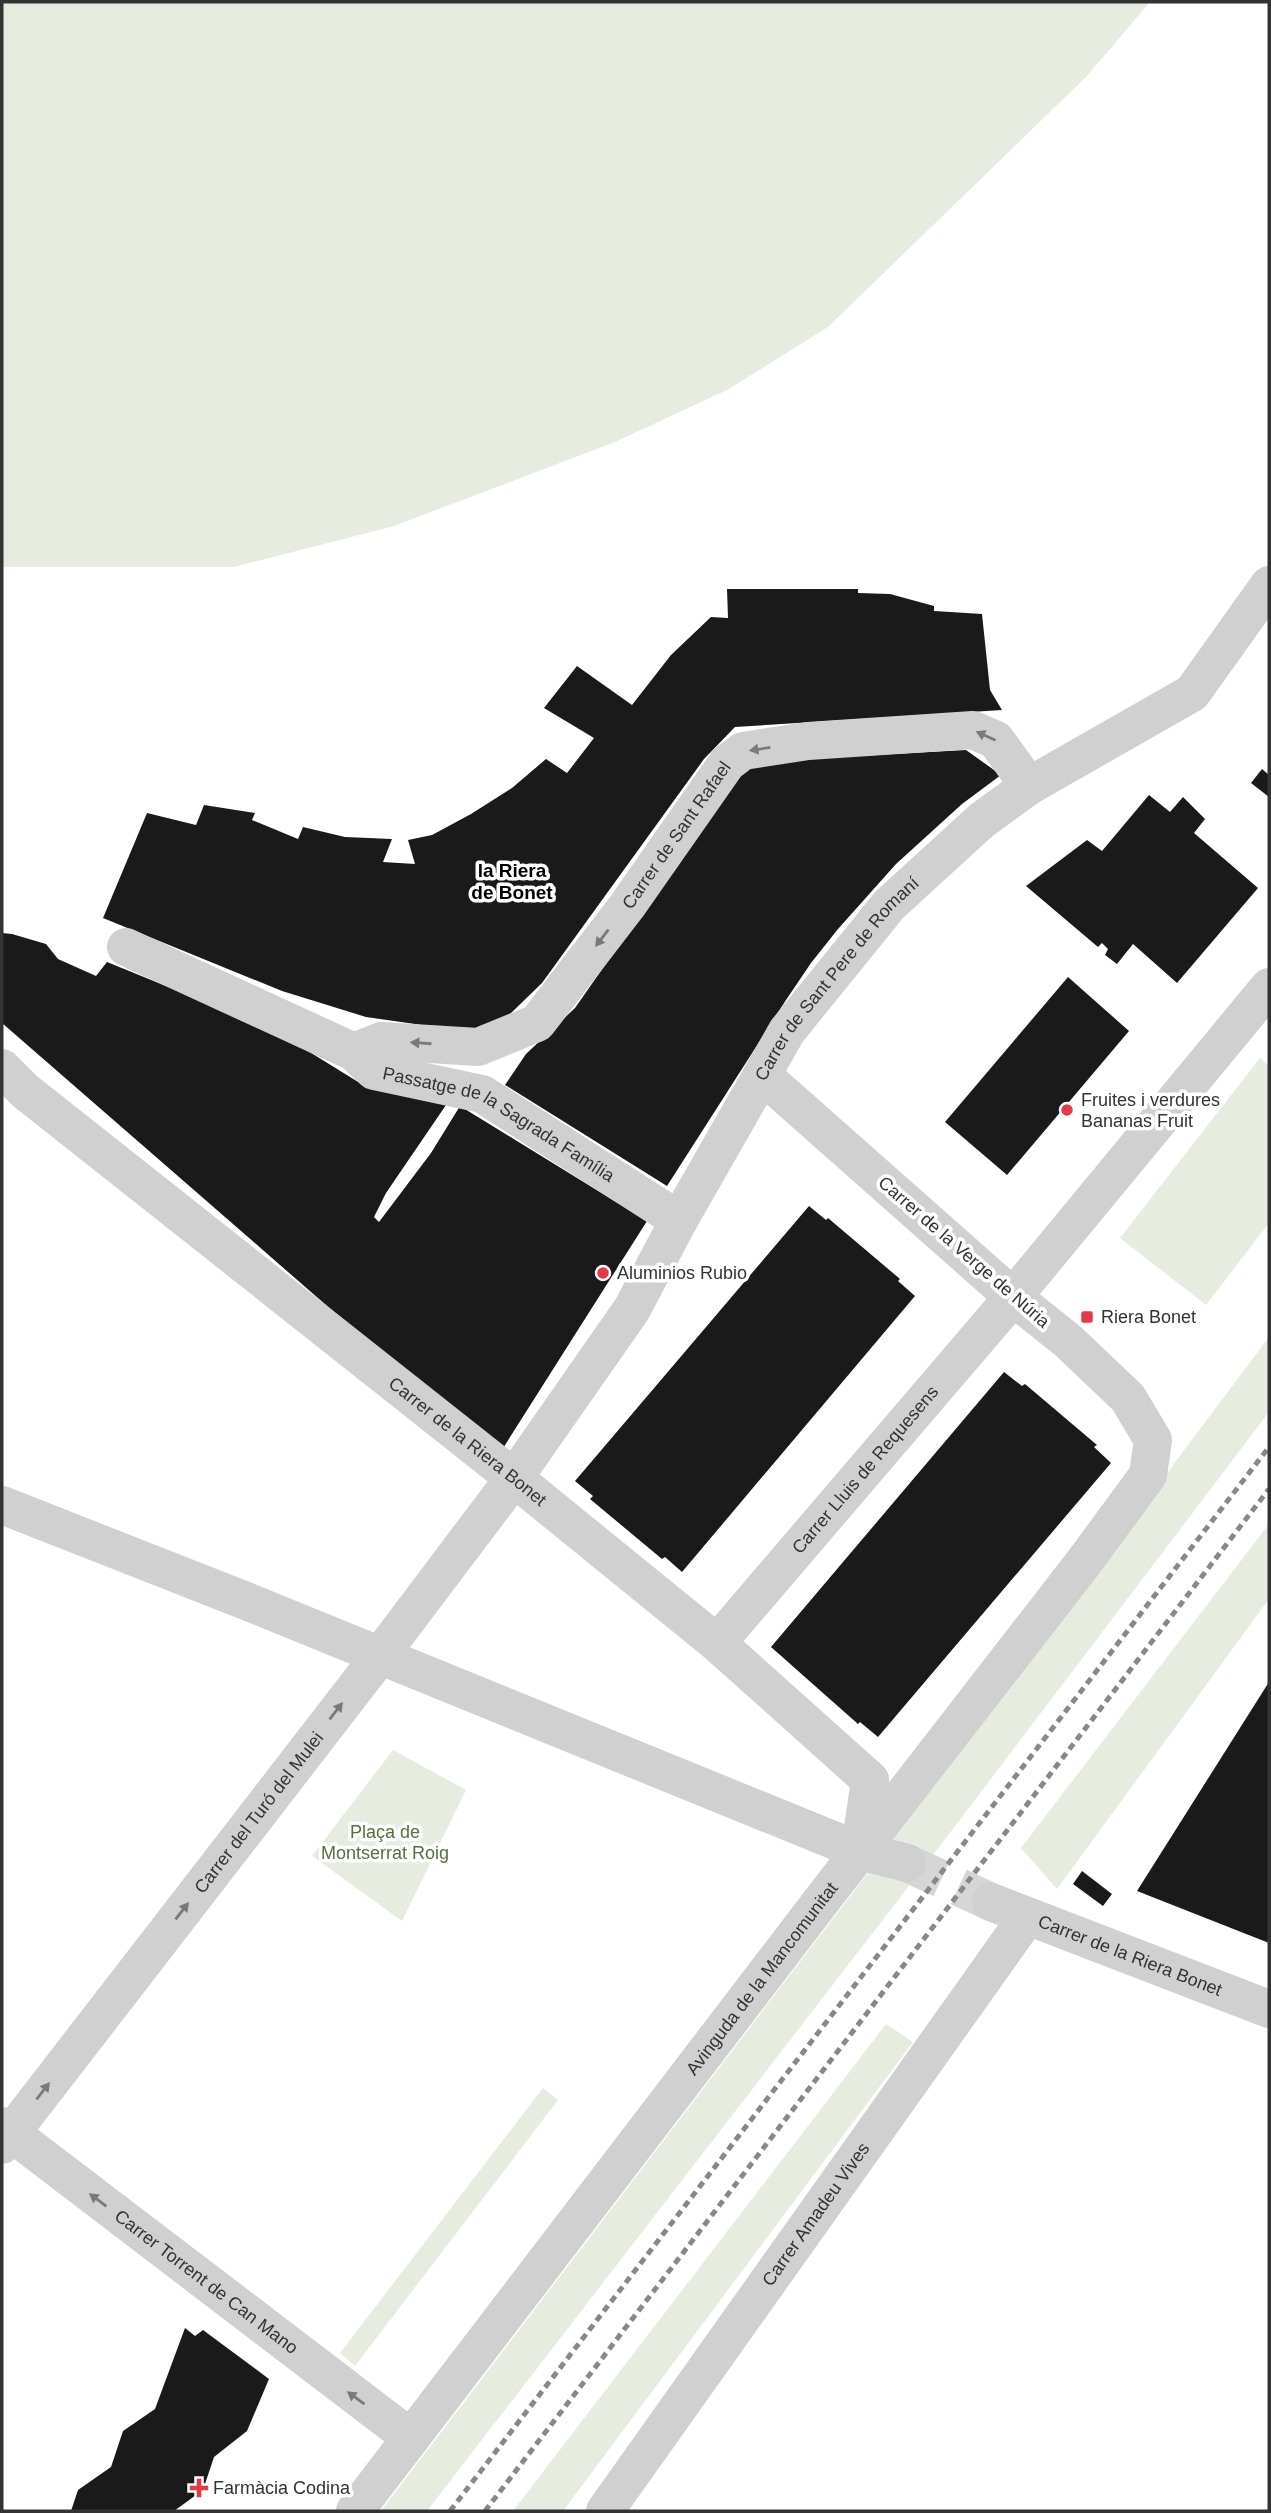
<svg xmlns="http://www.w3.org/2000/svg" width="1271" height="2513" font-family="Helvetica,sans-serif">
	<rect width="100%" height="100%" fill="#fff"/>
	<g fill="#e6ecdf">
		<path d="M 2,2 L 1150,2 L 1086,77 L 828,327 L 729,389 L 615,442 L 394,526 L 234,567 L 2,567 Z"/>
		<path d="M 1260,1058 L 1269,1066 L 1269,1223 L 1206,1305 L 1120,1238 Z"/>
		<path d="M 1269,1337 L 1269,1412 L 959,1821 L 427,2511 L 381,2511 L 854,1891 Z"/>
		<path d="M 1269,1524 L 1269,1599 L 1057,1889 L 1021,1848 Z"/>
		<path d="M 393,1750 L 466,1790 L 402,1921 L 312,1856 Z"/>
		<path d="M 886,2024 L 913,2042 L 563,2511 L 513,2511 Z"/>
		<path d="M 543,2088 L 558,2100 L 355,2366 L 340,2353 Z"/>
	</g>
	<g fill="#1a1a1a">
		<path d="M 727,589 L 858,589 L 858,593 L 890,594 L 934,606 L 934,611 L 982,614 L 990,690 L 1002,710 L 735,727 L 704,759 L 542,983 L 510,1014 L 471,1032 L 366,1017 L 282,991 L 103,918 L 147,813 L 196,825 L 204,805 L 255,813 L 252,820 L 298,839 L 303,827 L 345,837 L 392,839 L 383,862 L 415,864 L 408,840 L 432,835 L 471,814 L 512,788 L 546,759 L 567,773 L 594,738 L 544,708 L 577,666 L 632,705 L 671,655 L 711,617 L 728,618 Z"/>
		<path d="M 966,750 L 1001,775 L 962,804 L 896,864 L 838,929 L 811,963 L 786,1000 L 667,1186 L 505,1085 L 526,1054 L 575,1008 L 747,762 Z"/>
		<path d="M 1262,769 L 1269,775 L 1269,797 L 1251,783 Z"/>
		<path d="M 1149,795 L 1170,812 L 1183,797 L 1205,819 L 1194,833 L 1258,888 L 1177,983 L 1133,944 L 1117,964 L 1105,955 L 1108,949 L 1102,943 L 1098,947 L 1026,886 L 1087,840 L 1102,851 Z"/>
		<path d="M 2,933 L 12,934 L 46,944 L 58,959 L 96,976 L 107,962 L 274,1030 L 363,1085 L 446,1105 L 386,1193 L 374,1217 L 379,1222 L 431,1153 L 460,1106 L 647,1221 L 500,1453 L 496,1453 L 2,1023 Z"/>
		<path d="M 1068,977 L 1129,1031 L 1007,1175 L 945,1122 Z"/>
		<path d="M 809,1206 L 826,1220 L 828,1218 L 900,1279 L 898,1281 L 915,1296 L 682,1572 L 665,1557 L 662,1559 L 590,1499 L 593,1496 L 575,1481 Z"/>
		<path d="M 1004,1372 L 1022,1386 L 1025,1384 L 1097,1445 L 1094,1447 L 1111,1463 L 878,1737 L 860,1722 L 858,1724 L 771,1647 Z"/>
		<path d="M 1269,1682 L 1269,1943 L 1137,1891 Z"/>
		<path d="M 1082,1871 L 1112,1894 L 1103,1906 L 1073,1884 Z"/>
		<path d="M 185,2328 L 195,2336 L 203,2330 L 269,2379 L 247,2431 L 214,2457 L 203,2490 L 174,2511 L 71,2511 L 78,2490 L 111,2467 L 123,2431 L 155,2409 Z"/>
	</g>
	<g fill="none" stroke-linecap="round" stroke-linejoin="round">
		<path stroke="#d6d6d6" stroke-width="38" stroke-dasharray="38 19" stroke-linecap="butt" d="M 907,1863 L 991,1902"/>
		<g stroke="#d0d0d0" stroke-width="38">
			<path id="s1" d="M 126,947 L 354,1052 L 374,1071 L 482,1094 L 679,1220"/>
			<path id="s2" d="M 354,1052 L 381,1041 L 478,1047 L 537,1023 L 627,906 L 727,763 L 743,751 L 808,741 L 973,730 L 996,740 L 1029,786"/>
			<path id="s3" d="M 2,1068 L 25,1091 L 514,1478 L 717,1643 L 870,1780 L 860,1849"/>
			<path d="M 2,1505 L 241,1599 L 860,1851 L 907,1863"/>
			<path id="s4" d="M 717,1643 L 1013,1297 L 1269,987"/>
			<path id="s5" d="M 991,1902 L 1269,2009"/>
			<path id="s6" d="M 2,2126 L 411,2438"/>
			<path id="s7" d="M 2,2145 L 379,1657 L 514,1478 L 632,1309 L 679,1220 L 787,1031 L 889,905 L 982,820 L 1029,786 L 1192,693 L 1269,585"/>
			<path id="s8" d="M 355,2511 L 825,1896 L 1084,1562 L 1148,1475 L 1153,1440 L 1128,1398 L 1068,1341 L 1013,1297 L 762,1075"/>
			<path id="s9" d="M 605,2511 L 1027,1917"/>
		</g>
		<g stroke="#888" stroke-width="5" stroke-dasharray="7 5" stroke-linecap="butt">
			<path d="M 450,2511 L 1269,1447"/>
			<path d="M 485,2511 L 1269,1489"/>
		</g>
	</g>
	<defs><path id="oneway-solid" d="M-6-.8H1V-3.2L6.5 0L1 3.2V.8H-6Z" transform="scale(1.75)"/></defs>
	<g fill="#7a7a7a">
		<use href="#oneway-solid" transform="translate(986 736) rotate(-156)"/>
		<use href="#oneway-solid" transform="translate(760 749) rotate(171)"/>
		<use href="#oneway-solid" transform="translate(602 938) rotate(128)"/>
		<use href="#oneway-solid" transform="translate(421 1043) rotate(-176)"/>
		<use href="#oneway-solid" transform="translate(336 1711) rotate(-52)"/>
		<use href="#oneway-solid" transform="translate(182 1911) rotate(-52)"/>
		<use href="#oneway-solid" transform="translate(43 2091) rotate(-52)"/>
		<use href="#oneway-solid" transform="translate(98 2200) rotate(-143)"/>
		<use href="#oneway-solid" transform="translate(356 2398) rotate(-144)"/>
	</g>
	<g fill="#e63946" stroke="#fff" stroke-width="2.5">
		<circle cx="1067" cy="1110" r="7"/>
		<circle cx="603" cy="1273" r="7"/>
		<rect x="1080" y="1310" width="14" height="14" rx="3.5"/>
		<path d="M195.5 2477.5h7v7h7v7h-7v7h-7v-7h-7v-7h7z"/>
	</g>
	<g text-anchor="middle" stroke-width="7" stroke-linejoin="round" paint-order="stroke">
		<g font-size="18" fill="#333" stroke="#fff">
			<text dy="6" stroke="none"><textPath href="#s2" startOffset="424">Carrer de Sant Rafael</textPath></text>
			<text dy="6" stroke="none"><textPath href="#s7" startOffset="1437">Carrer de Sant Pere de Romaní</textPath></text>
			<text dy="6" stroke="none"><textPath href="#s1" startOffset="416">Passatge de la Sagrada Família</textPath></text>
			<text transform="translate(964 1252) rotate(41)" y="6">Carrer de la Verge de Núria</text>
			<text dy="6" stroke="none"><textPath href="#s3" startOffset="597">Carrer de la Riera Bonet</textPath></text>
			<text dy="6" stroke="none"><textPath href="#s4" startOffset="228">Carrer Lluis de Requesens</textPath></text>
			<text dy="6" stroke="none"><textPath href="#s7" startOffset="420">Carrer del Turó del Mulei</textPath></text>
			<text dy="6" stroke="none"><textPath href="#s5" startOffset="149">Carrer de la Riera Bonet</textPath></text>
			<text dy="6" stroke="none"><textPath href="#s8" startOffset="670">Avinguda de la Mancomunitat</textPath></text>
			<text dy="6" stroke="none"><textPath href="#s9" startOffset="364">Carrer Amadeu Vives</textPath></text>
			<text dy="6" stroke="none"><textPath href="#s6" startOffset="257">Carrer Torrent de Can Mano</textPath></text>
		</g>
		<g font-size="18" fill="#333" stroke="#fff" text-anchor="start">
			<text x="1081" y="1106">Fruites i verdures<tspan x="1081" dy="21">Bananas Fruit</tspan></text>
			<text x="617" y="1279">Aluminios Rubio</text>
			<text x="1101" y="1323">Riera Bonet</text>
			<text x="213" y="2494">Farmàcia Codina</text>
		</g>
		<g font-size="18" fill="#56703f" stroke="#fff">
			<text x="385" y="1838">Plaça de<tspan x="385" dy="21">Montserrat Roig</tspan></text>
		</g>
		<g font-size="19" font-weight="bold" fill="#000" stroke="#fff">
			<text x="512" y="877">la Riera<tspan x="512" dy="22">de Bonet</tspan></text>
		</g>
	</g>
	<rect width="1271" height="2513" fill="none" stroke="#333333" stroke-width="7"/>
</svg>
